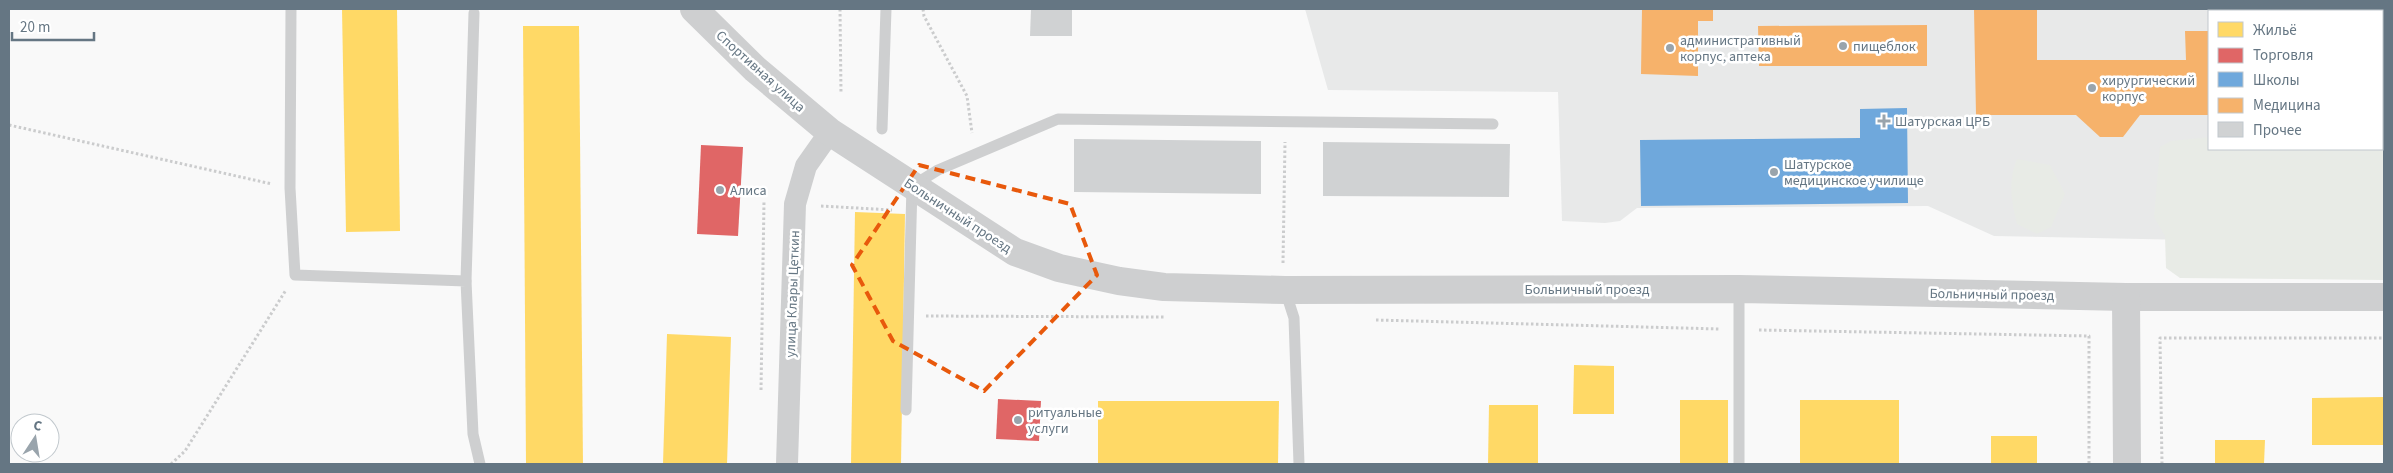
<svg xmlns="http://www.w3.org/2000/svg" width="2393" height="473" font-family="'Source Sans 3',sans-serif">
	<rect width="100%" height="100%" fill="#f9f9f9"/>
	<path fill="#e8e9e9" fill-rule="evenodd" d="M 1305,9 L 2384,9 L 2384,244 L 1994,236 L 1928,206 L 1637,208 L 1620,221 L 1605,223 L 1562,221 L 1558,92 L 1328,90 ZM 2209,11 L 2382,11 L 2382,149 L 2209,149 Z"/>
	<g fill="#e8ebe6">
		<path d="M 2328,9 L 2384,9 L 2384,280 L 2180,278 L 2166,268 L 2165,236 L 2154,217 L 2160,147 L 2171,141 L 2209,137 L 2209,149 L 2382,149 L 2382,11 L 2328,11 Z"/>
		<path d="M 2017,159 L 2050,165 L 2065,194 L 2051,227 L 2037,234 L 2017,224 C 2011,200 2008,182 2017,159 Z"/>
	</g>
	<g fill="#ffd966">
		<path d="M 342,9 L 397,9 L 400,231 L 346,232 Z"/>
		<path d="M 523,26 L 579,26 L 583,464 L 526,464 Z"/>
		<path d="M 855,212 L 905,214 L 901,464 L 851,464 Z"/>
		<path d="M 667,334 L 731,337 L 727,464 L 663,464 Z"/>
		<path d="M 1574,365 L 1614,366 L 1614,414 L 1573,414 Z"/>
		<path d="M 2384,397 L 2384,445 L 2312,445 L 2312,398 Z"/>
		<rect x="1680" y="400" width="48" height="64"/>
		<rect x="1800" y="400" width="99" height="64"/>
		<path d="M 1098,401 L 1279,401 L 1278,464 L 1098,464 Z"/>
		<path d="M 1489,405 L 1538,405 L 1538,464 L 1488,464 Z"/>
		<rect x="1991" y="436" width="46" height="28"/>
		<path d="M 2215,440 L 2265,440 L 2264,464 L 2215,464 Z"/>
	</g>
	<g fill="#e06666">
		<path d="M 701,145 L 743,147 L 738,236 L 697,234 Z"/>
		<path d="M 998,399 L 1041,401 L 1039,441 L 996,439 Z"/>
	</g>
	<path fill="#6fa8dc" d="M 1907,108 L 1908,203 L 1641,206 L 1640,140 L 1860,138 L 1860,109 Z"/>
	<g fill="#f6b26b">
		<path d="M 1642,9 L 1713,9 L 1713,21 L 1698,21 L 1698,76 L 1641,74 Z"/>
		<path d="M 1974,9 L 2037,9 L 2037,60 L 2186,60 L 2185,31 L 2209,31 L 2209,115 L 2140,115 L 2123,137 L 2100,137 L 2076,115 L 1976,115 Z"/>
		<path d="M 1927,25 L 1927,66 L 1759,66 L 1758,26 Z"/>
	</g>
	<g fill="#d0d2d3">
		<path d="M 1031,9 L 1072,9 L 1072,36 L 1030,36 Z"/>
		<path d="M 1074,139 L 1261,141 L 1261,194 L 1074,192 Z"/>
		<path d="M 1323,142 L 1510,144 L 1509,197 L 1323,196 Z"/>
	</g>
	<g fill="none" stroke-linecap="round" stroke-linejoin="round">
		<g stroke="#cbcccd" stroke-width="3" stroke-dasharray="2.5 2.5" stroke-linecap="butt">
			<path d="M 840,9 L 841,94"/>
			<path d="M 923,9 L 924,16 L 967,96 L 972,133"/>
			<path d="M 9,125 L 272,184"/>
			<path d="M 821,206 L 892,210"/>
			<path d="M 1283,263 L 1285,142"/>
			<path d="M 926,316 L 1165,317"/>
			<path d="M 1376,320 L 1720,329"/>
			<path d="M 1759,330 L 2089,336 L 2089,464"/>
			<path d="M 761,390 L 764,201"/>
			<path d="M 171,464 L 185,451 L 286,290"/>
			<path d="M 2162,464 L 2160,338 L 2384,338"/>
		</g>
		<g stroke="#cecfd0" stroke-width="11">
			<path d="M 291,9 L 290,188 L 295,275 L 466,281 L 473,434 L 480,464"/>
			<path d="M 882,129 L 886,9"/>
			<path d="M 466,281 L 474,13"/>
			<path d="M 1739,289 L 1739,464"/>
			<path d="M 1285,290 L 1294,318 L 1299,464"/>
			<path d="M 906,410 L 912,186 L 938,170 L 1058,119 L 1493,124"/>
		</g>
		<path stroke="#cecfd0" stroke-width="22" d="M 787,464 L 795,204 L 806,166 L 830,132"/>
		<g stroke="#cecfd0" stroke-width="28">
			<path d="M 694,9 L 755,69 L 830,132 L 1015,252 L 1059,268 L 1119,281 L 1164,287 L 1285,290 L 1739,289 L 2126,297 L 2384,297"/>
			<path d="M 2126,297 L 2127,464"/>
		</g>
	</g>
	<path fill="none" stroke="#e8590c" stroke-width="4" stroke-dasharray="10 6" stroke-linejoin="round" d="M 919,165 L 1070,204 L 1097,275 L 984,391 L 893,341 L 852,265 Z"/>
	<g fill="#99a4ac" stroke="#fff" stroke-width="2">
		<circle cx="1843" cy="46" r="5"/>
		<circle cx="1670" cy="48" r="5"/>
		<circle cx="2092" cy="88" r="5"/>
		<path d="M1881.5 113.5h5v5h5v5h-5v5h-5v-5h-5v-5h5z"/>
		<circle cx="1774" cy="172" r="5"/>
		<circle cx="720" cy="190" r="5"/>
		<circle cx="1018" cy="420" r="5"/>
	</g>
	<g text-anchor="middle" stroke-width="5" stroke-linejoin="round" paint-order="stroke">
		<g font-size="14" fill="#657683" stroke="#fff" text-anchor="start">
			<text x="1680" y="45">административный<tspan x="1680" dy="16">корпус, аптека</tspan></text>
			<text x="1853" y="51">пищеблок</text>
			<text x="2102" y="85">хирургический<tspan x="2102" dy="16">корпус</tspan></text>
			<text x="1895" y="126">Шатурская ЦРБ</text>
			<text x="1784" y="169">Шатурское<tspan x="1784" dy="16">медицинское училище</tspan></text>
			<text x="730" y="195">Алиса</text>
			<text x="1028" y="417">ритуальные<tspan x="1028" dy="16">услуги</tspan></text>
		</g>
		<g font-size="14" fill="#657683" stroke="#fff">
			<text transform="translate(761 71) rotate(42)" y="5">Спортивная улица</text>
			<text transform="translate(958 215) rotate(33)" y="5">Больничный проезд</text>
			<text x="1587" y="294">Больничный проезд</text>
			<text transform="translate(792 294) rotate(-88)" y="5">улица Клары Цеткин</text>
			<text transform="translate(1992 294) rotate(1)" y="5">Больничный проезд</text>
		</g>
	</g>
	<rect width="2393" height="473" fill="none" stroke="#657683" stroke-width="20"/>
	<rect x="2208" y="10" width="175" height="140" fill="#ffffff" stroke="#c1c8cd"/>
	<rect x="2218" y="22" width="25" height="15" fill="#ffd966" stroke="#c1c8cd"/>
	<text x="2253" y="35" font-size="15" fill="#657683">Жильё</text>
	<rect x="2218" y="48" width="25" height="15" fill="#e06666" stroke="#c1c8cd"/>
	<text x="2253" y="60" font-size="15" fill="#657683">Торговля</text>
	<rect x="2218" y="72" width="25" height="15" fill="#6fa8dc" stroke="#c1c8cd"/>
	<text x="2253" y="85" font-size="15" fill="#657683">Школы</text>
	<rect x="2218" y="98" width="25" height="15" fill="#f6b26b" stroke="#c1c8cd"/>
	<text x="2253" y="110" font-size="15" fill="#657683">Медицина</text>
	<rect x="2218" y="122" width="25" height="15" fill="#d0d2d3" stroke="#c1c8cd"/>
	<text x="2253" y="135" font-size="15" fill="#657683">Прочее</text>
	<g transform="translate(35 438) rotate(12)"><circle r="24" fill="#ffffff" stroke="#c1c8cd"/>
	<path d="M0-4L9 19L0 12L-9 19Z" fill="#99a4ac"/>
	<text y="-8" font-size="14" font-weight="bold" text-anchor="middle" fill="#657683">С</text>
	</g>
	<path d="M12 32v8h82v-8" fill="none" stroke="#657683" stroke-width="2.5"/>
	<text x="20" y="32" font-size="15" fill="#657683" stroke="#ffffff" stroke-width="4" paint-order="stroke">20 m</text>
</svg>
